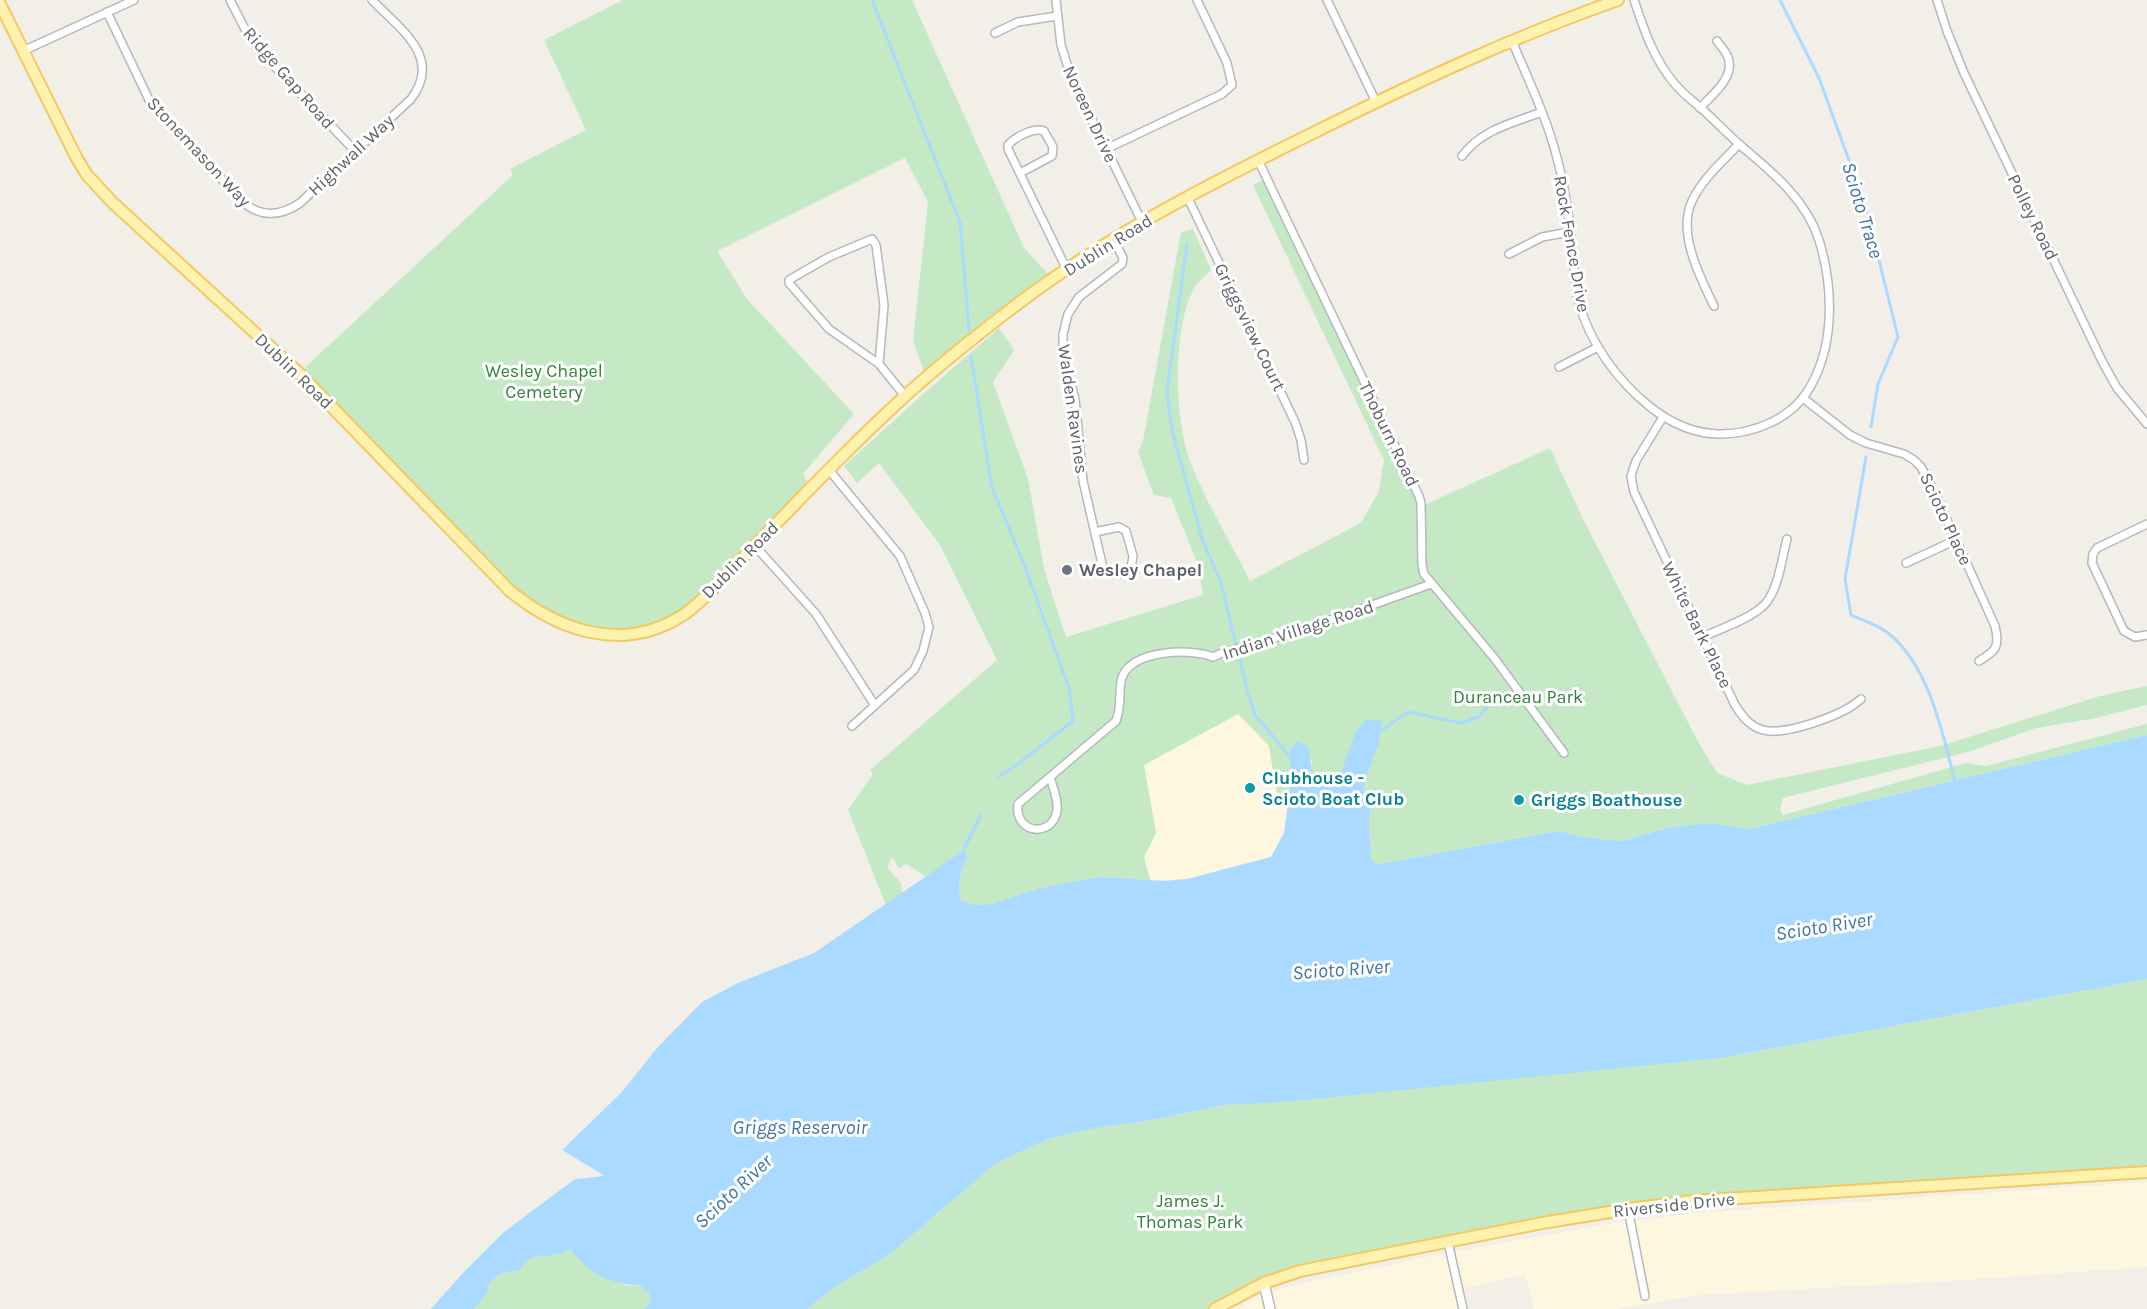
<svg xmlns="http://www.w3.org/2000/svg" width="2147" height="1309" font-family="Karla,sans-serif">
	<rect width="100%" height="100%" fill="#f1efe8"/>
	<g fill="#fef7e0">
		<path d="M 1238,713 L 1269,746 L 1276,789 L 1287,808 L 1284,833 L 1271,857 L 1187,879 L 1150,880 L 1144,857 L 1156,833 L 1144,765 Z"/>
		<path d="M 2147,1182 L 2147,1267 L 1966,1280 L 1699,1295 L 1616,1309 L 1534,1309 L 1525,1275 L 1459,1289 L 1463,1309 L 1237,1309 L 1251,1300 L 1282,1288 L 1441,1254 L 1614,1223 L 1694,1213 Z"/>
	</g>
	<g fill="#c5e8c5">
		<path d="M 623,0 L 912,0 L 1024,248 L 1048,274 L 990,316 L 924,372 L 913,340 L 928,202 L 905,158 L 717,251 L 747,299 L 854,414 L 803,474 L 811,489 L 705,597 L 656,628 L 605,634 L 538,611 L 299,373 L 513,175 L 510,169 L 586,130 L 544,40 Z"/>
		<path d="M 1263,180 L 1422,506 L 1550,448 L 1583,519 L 1697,740 L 1717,773 L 1747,785 L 1940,746 L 2100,696 L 2147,686 L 2147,705 L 2096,718 L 2036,728 L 1968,752 L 1783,798 L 1780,810 L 1783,815 L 1966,763 L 1986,766 L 2147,724 L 2147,735 L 1749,829 L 1709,823 L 1668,828 L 1622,841 L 1582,837 L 1559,831 L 1379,864 L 1371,860 L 1369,822 L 1371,804 L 1363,794 L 1366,778 L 1378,746 L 1348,754 L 1338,781 L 1317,781 L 1311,771 L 1312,760 L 1289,751 L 1291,781 L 1287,808 L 1276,790 L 1269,746 L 1238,714 L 1144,765 L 1156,833 L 1144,857 L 1150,880 L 1100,877 L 1040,888 L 992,904 L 975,905 L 961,900 C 957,884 961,872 967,857 L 931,875 L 925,876 L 906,864 L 899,868 L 892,857 L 887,867 L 901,883 L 904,903 L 891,918 L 848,810 L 873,774 L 870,770 L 997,660 L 940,545 L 879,463 L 857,483 L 844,466 L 922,395 L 999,328 L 1014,350 L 993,382 L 1028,479 L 1044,569 L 1066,637 L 1203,595 L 1198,565 L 1171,498 L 1154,495 L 1138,452 L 1143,441 L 1181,232 L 1193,229 L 1211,270 C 1205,276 1196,283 1193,290 C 1172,332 1174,423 1192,466 C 1208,506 1231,543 1250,581 L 1361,523 L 1379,491 L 1384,460 L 1253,185 Z"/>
		<path d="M 2147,979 L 2147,1172 L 1692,1201 L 1300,1271 L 1215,1309 L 807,1309 L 835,1287 L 890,1254 L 996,1163 L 1051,1138 L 1107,1126 L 1141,1122 L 1224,1105 L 1720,1058 Z"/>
		<path d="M 571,1249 L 581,1263 L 627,1286 L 640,1285 L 649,1293 L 650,1302 L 644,1309 L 474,1309 L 487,1293 L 490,1282 L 500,1274 L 520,1270 C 531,1251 540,1259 558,1254 C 562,1253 567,1250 571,1249 Z"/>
	</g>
	<path fill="#aadaff" d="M 1366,720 L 1382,721 L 1378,746 L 1366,778 L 1363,794 L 1371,804 L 1369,822 L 1371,860 L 1379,864 L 1559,831 L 1582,837 L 1622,841 L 1668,828 L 1709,823 L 1749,829 L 2147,735 L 2147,979 L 1720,1058 L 1283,1102 L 1224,1105 L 1141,1122 L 1107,1126 L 1051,1138 L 996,1163 L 890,1254 L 835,1287 L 807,1309 L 644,1309 L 650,1302 L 649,1293 L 640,1285 C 621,1286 597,1277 583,1264 C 578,1260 575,1254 571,1249 C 567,1250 562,1253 558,1254 C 540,1259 531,1251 520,1270 L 500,1274 L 490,1282 L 487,1293 L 474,1309 L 431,1309 L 462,1274 L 504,1232 L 575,1179 L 605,1176 L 562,1150 L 621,1093 L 657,1048 L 702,1002 L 738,983 L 814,953 L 963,851 L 967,857 C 961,872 957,884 961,900 L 975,905 L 992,904 L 1040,888 L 1100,877 L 1163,881 L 1187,879 L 1271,857 L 1284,833 L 1291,781 L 1289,751 L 1297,742 L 1308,746 C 1312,760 1309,769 1317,781 L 1338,781 L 1356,731 Z"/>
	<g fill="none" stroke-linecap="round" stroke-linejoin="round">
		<g stroke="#aadaff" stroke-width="3">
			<path d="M 872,0 L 960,222 L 969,330"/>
			<path d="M 1780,0 L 1819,78 L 1865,204 L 1898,337 L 1878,384 L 1871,427"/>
			<path d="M 1187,244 L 1167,391 L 1172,430 L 1202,539 L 1221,583 L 1247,690 L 1255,715 L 1291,758"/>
			<path d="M 971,356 L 992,488 L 1024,564 L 1069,688 L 1073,721 L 1022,761 L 999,777"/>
			<path d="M 1866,457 L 1845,579 L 1851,615 C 1862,620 1878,625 1888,633 C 1929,665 1943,734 1955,782"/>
			<path d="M 1378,733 L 1408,712 L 1461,723 L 1479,717 L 1498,691"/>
			<path d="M 963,851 L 981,815"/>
		</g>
		<defs>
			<g id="street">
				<path d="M 230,0 L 248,35 L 260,51 L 355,151"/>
				<path d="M 1056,0 L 1061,45 L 1071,77 L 1142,222"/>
				<path d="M 1327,0 L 1376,102"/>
				<path d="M 1937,0 L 1947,31 L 1964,73 L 2102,361 L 2117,388 L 2147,424"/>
				<path d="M 107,12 L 151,104 L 243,202 C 261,218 281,216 300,203 L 411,99 C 443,57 400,29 372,0"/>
				<path d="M 995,33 L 1018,22 L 1057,16"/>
				<path d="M 1512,41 C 1528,79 1547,118 1557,158 C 1565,187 1569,216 1572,246 C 1574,265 1574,285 1579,303 C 1590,343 1617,380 1649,406 C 1669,422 1694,434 1720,434 C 1752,434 1789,420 1807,392 C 1835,349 1834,289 1819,240 C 1806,199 1772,172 1740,145 C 1727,133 1715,121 1702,109 C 1693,101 1683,94 1675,84 C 1654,60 1644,30 1634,0"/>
				<path d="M 23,51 L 134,0"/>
				<path d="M 1700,108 C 1711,96 1733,79 1729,61 C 1728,53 1721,47 1717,41"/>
				<path d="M 1106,149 L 1222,94 L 1232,85 L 1227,63 L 1197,0"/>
				<path d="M 1462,156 C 1481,130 1512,123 1542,112"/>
				<path d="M 1258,160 L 1419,496 L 1421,503 L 1422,565 L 1424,574 L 1495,659 L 1564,753"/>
				<path d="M 1020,173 L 1052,156 L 1053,147 L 1044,131 C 1034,127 1015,137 1008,145 L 1008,149 L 1067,270"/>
				<path d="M 1187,196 L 1295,422 L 1301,440 L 1304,460"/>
				<path d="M 1509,254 L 1542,237 L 1570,232"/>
				<path d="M 1714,306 C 1700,277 1677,233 1692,201 C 1702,179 1723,161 1739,144"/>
				<path d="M 879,364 L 884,305 L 876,245 L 872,239 L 829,257 L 794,277 L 789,280 L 789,283 L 829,329 L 879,364 L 905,396"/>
				<path d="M 1559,367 L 1598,347"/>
				<path d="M 1803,398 L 1850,435 L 1866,443 L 1904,454 L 1914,460 L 1921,467 L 1934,491 L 1995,626 C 2000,647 1996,651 1979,661"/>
				<path d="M 1663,417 L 1636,461 L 1631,476 L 1634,492 L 1735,705 C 1742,716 1749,726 1763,730 C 1785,736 1844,715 1861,699"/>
				<path d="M 829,470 L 900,556 L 925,613 L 929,627 L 923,651 L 914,670 L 852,726"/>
				<path d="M 2147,524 L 2097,548 L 2093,554 L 2092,563 L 2124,631 L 2135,637 L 2147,635"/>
				<path d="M 1095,532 L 1119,527 L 1126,531 L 1133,556 L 1131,568 C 1121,576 1113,576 1103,568 L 1083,481 L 1075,399 L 1063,354 L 1063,334 L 1068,314 L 1079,297 L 1122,264 L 1123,258 L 1114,240"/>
				<path d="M 755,546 L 816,614 L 874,704"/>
				<path d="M 1906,563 L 1956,540"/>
				<path d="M 1703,637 C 1721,628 1761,616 1770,597 C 1780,580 1782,557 1787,539"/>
				<path d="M 1050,777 C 1053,788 1060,804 1056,815 C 1048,838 1014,832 1018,804 L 1116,721 C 1123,704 1117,688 1123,675 C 1135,650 1191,648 1213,657 L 1222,653 L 1305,629 L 1431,584"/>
				<path d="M 1628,1209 L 1645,1296"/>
				<path d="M 1448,1242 L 1463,1309"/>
			</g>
			<path id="secondary" d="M 1264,1283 L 1270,1309"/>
			<g id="primary">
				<path d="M 0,4 L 76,157 L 87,175 L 113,203 L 299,373 L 509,590 C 557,630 621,653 680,617 C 689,612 697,604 705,597 C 771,530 835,460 904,397 C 937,367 972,339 1007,312 C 1101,239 1207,185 1313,133 C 1412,84 1513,37 1618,0"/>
				<path d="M 1215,1309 L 1264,1283 L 1300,1271 L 1542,1223 L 1628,1209 L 1692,1201 L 2147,1172"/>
			</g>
		</defs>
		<use href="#street" stroke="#b5b8bc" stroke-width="10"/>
		<use href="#secondary" stroke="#b6babf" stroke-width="12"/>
		<use href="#primary" stroke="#f2c960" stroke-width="14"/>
		<use href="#street" stroke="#fff" stroke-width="7"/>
		<use href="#secondary" stroke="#fff" stroke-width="9"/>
		<use href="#primary" stroke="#fff2af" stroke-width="10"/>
	</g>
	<circle fill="#6b7280" stroke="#fff" stroke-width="2" cx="1067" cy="570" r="6"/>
	<g fill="#0f9aa8" stroke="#fff" stroke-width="2">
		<circle cx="1250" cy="788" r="6"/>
		<circle cx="1519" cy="800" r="6"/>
	</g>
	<g text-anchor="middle" stroke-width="6" stroke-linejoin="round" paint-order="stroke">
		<g font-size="18" fill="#5f6368" stroke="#fff">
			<text transform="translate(289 78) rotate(49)" y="6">Ridge Gap Road</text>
			<text transform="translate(1090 114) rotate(65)" y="6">Noreen Drive</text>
			<text transform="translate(199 152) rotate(47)" y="6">Stonemason Way</text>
			<text transform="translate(351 155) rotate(-43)" y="6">Highwall Way</text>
			<text transform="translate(2033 217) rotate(64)" y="6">Polley Road</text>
			<text transform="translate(1572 244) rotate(80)" y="6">Rock Fence Drive</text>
			<text transform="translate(1108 245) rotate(-32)" y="6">Dublin Road</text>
			<text transform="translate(1250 327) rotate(64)" y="6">Griggsview Court</text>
			<text transform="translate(294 371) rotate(44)" y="6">Dublin Road</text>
			<text transform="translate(1073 409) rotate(82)" y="6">Walden Ravines</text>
			<text transform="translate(1389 434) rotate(64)" y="6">Thoburn Road</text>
			<text transform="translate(1946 519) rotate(65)" y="6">Scioto Place</text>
			<text transform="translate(740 560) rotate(-45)" y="6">Dublin Road</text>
			<text transform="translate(1697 625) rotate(64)" y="6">White Bark Place</text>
			<text transform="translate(1298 630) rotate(-18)" y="6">Indian Village Road</text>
			<text transform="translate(1674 1205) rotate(-6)" y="6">Riverside Drive</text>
		</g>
		<g font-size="18" fill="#348238" stroke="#fff">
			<text x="544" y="377">Wesley Chapel<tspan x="544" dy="21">Cemetery</tspan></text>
			<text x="1518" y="703">Duranceau Park</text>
			<text x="1190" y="1207">James J.<tspan x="1190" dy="21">Thomas Park</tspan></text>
		</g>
		<g font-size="18" font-weight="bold" fill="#5b616d" stroke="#fff" text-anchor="start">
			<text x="1079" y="576">Wesley Chapel</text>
		</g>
		<g font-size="18" font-weight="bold" fill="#0d838f" stroke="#fff" text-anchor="start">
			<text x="1262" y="784">Clubhouse -<tspan x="1262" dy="21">Scioto Boat Club</tspan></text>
			<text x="1531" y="806">Griggs Boathouse</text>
		</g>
		<g font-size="20" font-style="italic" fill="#4174aa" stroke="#fff">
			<text transform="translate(1863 210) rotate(73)" y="7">Scioto Trace</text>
			<text transform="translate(1824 926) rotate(-9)" y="7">Scioto River</text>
			<text transform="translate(1341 969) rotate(-4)" y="7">Scioto River</text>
			<text x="800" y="1134">Griggs Reservoir</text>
			<text transform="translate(733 1191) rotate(-43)" y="7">Scioto River</text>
		</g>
	</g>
</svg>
